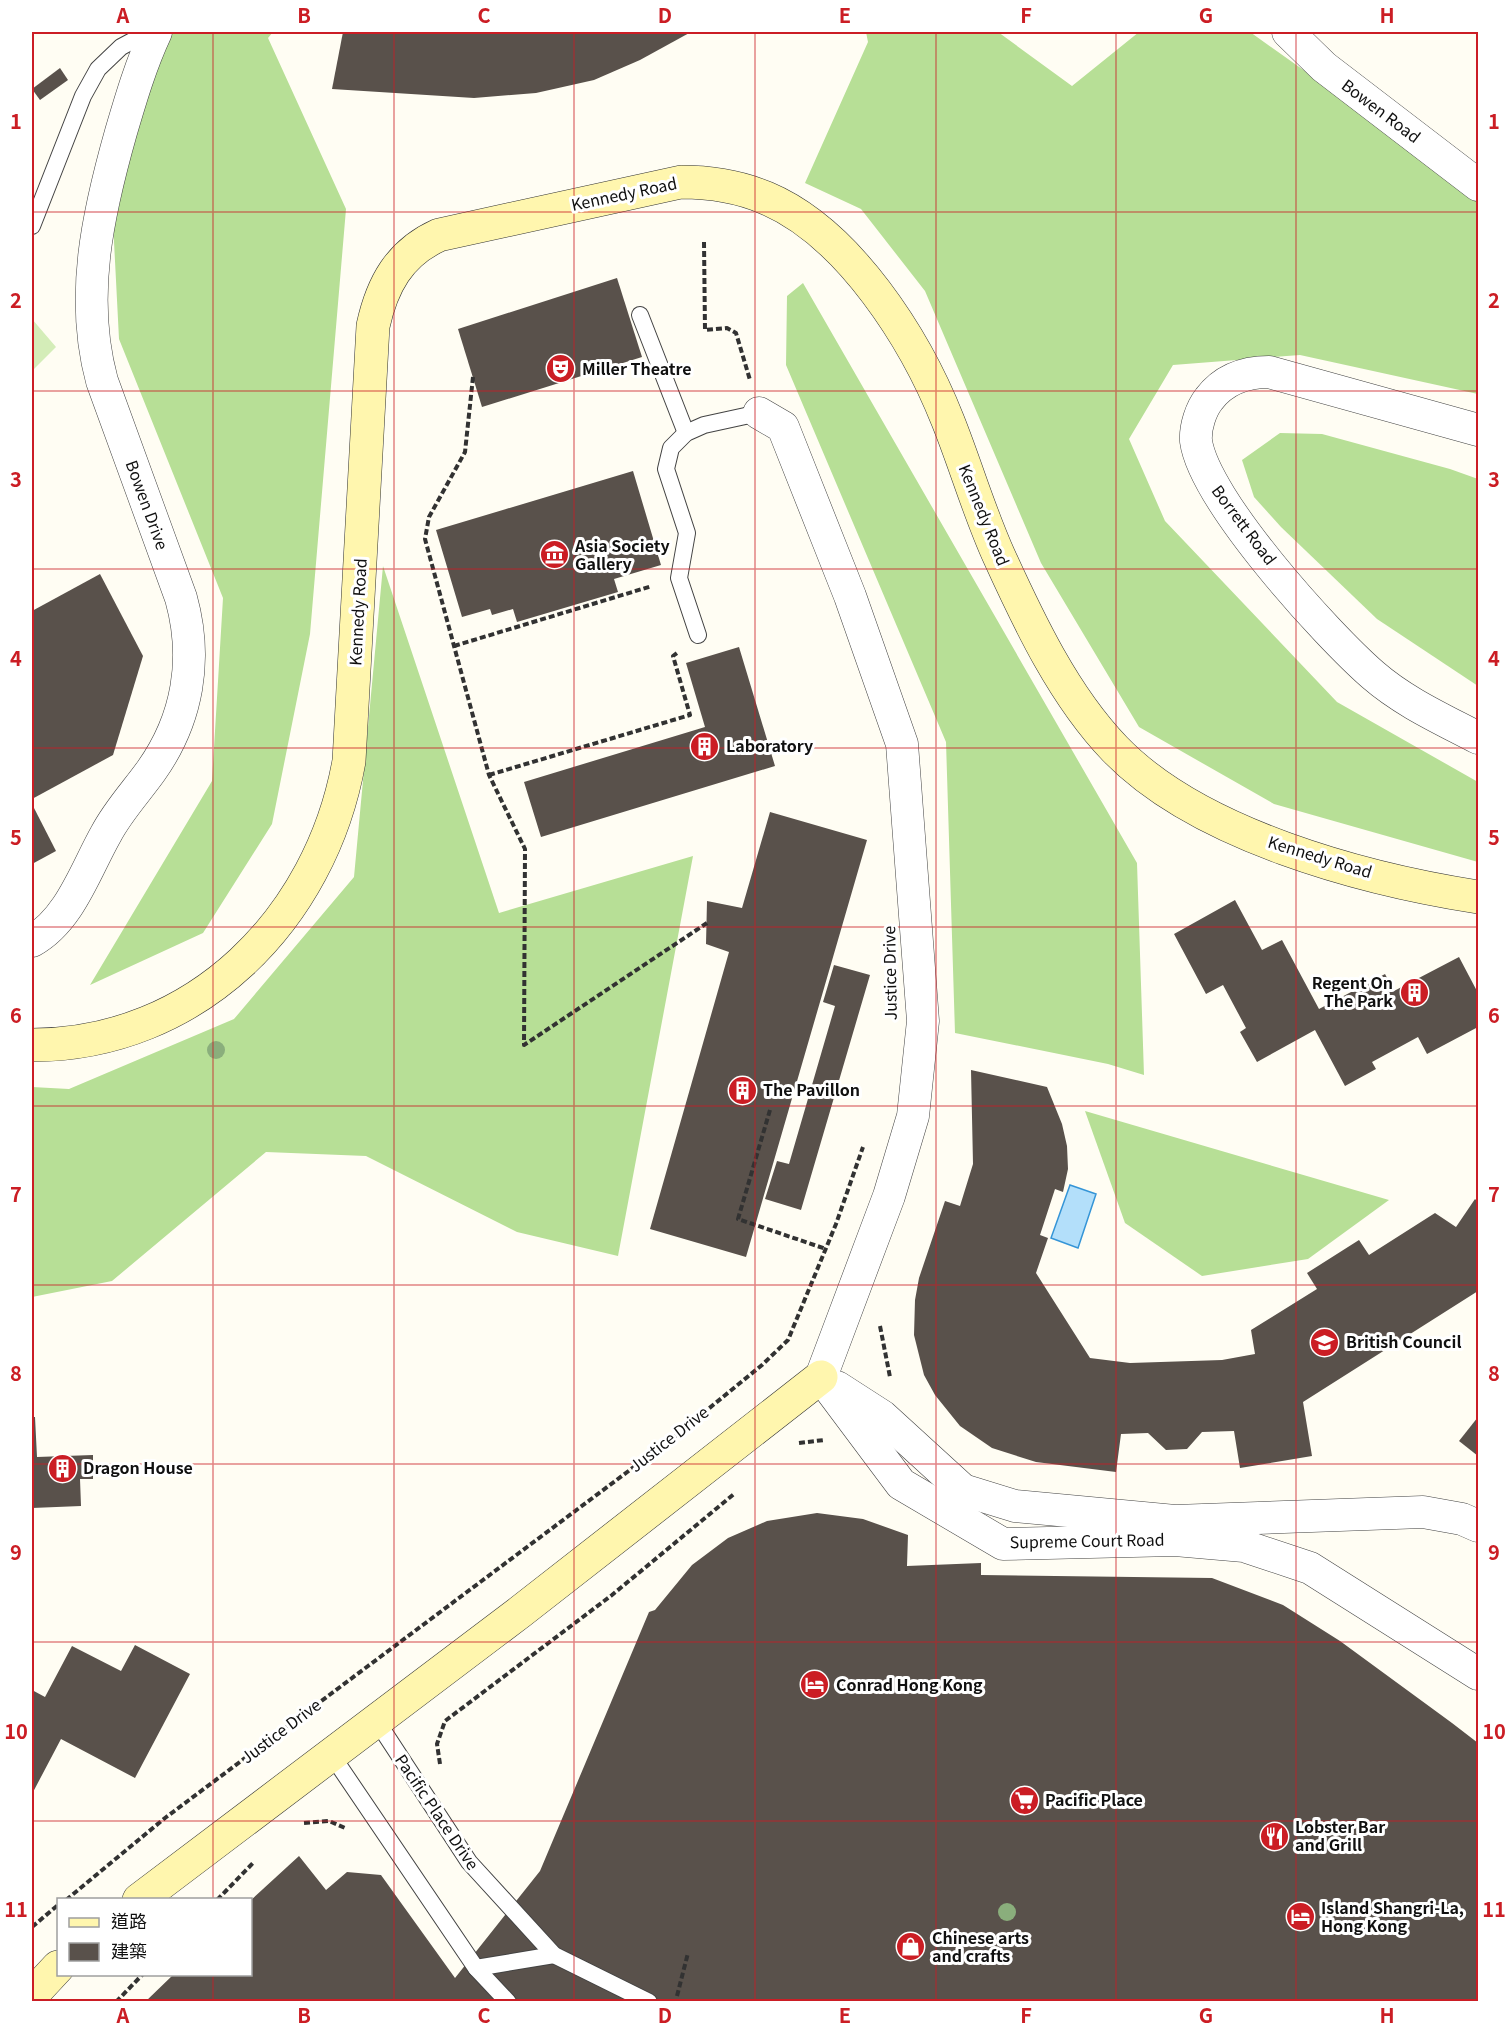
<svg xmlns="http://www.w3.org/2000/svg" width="1510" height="2033" font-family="Georgia,'Noto Sans TC',serif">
	<rect width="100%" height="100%" fill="#fffdf3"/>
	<path fill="#d4edb8" d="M 32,319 L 56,347 L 32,371 Z"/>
	<g fill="#b7df96">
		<path d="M 163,32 L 273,32 L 268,38 L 346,209 L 310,634 L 272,824 L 203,933 L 90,985 L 212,781 L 223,598 L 119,339 L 113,222 Z"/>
		<path d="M 866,32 L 998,32 L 1072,86 L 1139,32 L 1250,32 L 1478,194 L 1478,394 L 1300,355 L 1173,365 L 1129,439 L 1165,521 L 1337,702 L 1478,782 L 1478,862 L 1274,804 L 1139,727 L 1041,563 L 925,291 L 861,209 L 805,183 L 868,42 Z"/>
		<path d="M 803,283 L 1137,863 L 1144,1075 L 1108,1064 L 955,1033 L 946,742 L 786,365 L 787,296 Z"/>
		<path d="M 1280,433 L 1322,434 L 1450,469 L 1478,479 L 1478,686 L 1377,619 L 1281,527 L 1254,497 L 1242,460 Z"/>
		<path d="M 383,566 L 499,913 L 693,856 L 618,1256 L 517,1232 L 366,1156 L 266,1152 L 112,1281 L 32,1297 L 32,1087 L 69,1089 L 234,1019 L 354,877 Z"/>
		<path d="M 1085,1111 L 1389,1200 L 1308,1259 L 1202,1276 L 1125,1223 Z"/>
	</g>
	<path fill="#b3dffa" stroke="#3595d7" stroke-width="1.5" d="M 1070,1185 L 1096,1194 L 1078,1248 L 1051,1238 Z"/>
	<g fill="#59514b">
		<path d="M 343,32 L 691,32 L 640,60 L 594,80 L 536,93 L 474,98 L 332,89 Z"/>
		<path d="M 60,68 L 68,80 L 40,100 L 32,89 Z"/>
		<path d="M 617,278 L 642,357 L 482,407 L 458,329 Z"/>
		<path d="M 633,471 L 661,565 L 614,579 L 618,592 L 517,622 L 513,609 L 492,615 L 490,609 L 462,617 L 436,530 Z"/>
		<path d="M 100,574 L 143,656 L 113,755 L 32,799 L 32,611 Z"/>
		<path d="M 739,647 L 775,766 L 541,837 L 524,782 L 705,727 L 686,663 Z"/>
		<path d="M 34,808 L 56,851 L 32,864 L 32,810 Z"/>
		<path d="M 770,812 L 867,840 L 746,1257 L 650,1229 L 729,952 L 706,944 L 707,901 L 742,908 Z"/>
		<path d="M 1235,900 L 1262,950 L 1282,940 L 1319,1009 L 1385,974 L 1394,991 L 1459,957 L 1478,993 L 1478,1027 L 1427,1054 L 1418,1037 L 1372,1062 L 1376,1069 L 1345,1086 L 1315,1030 L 1257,1062 L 1240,1032 L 1246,1028 L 1223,985 L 1206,994 L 1174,934 Z"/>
		<path d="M 834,965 L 870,975 L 801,1210 L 765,1199 L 777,1161 L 789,1164 L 835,1006 L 823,1002 Z"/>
		<path d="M 971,1070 L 1047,1087 L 1062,1124 L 1067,1146 L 1068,1169 L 1063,1192 L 1055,1189 L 1040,1235 L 1048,1238 L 1036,1273 L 1090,1358 L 1130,1363 L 1222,1360 L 1255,1354 L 1251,1330 L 1317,1289 L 1307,1273 L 1359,1240 L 1369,1255 L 1435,1213 L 1456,1227 L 1475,1199 L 1478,1202 L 1478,1291 L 1303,1402 L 1312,1456 L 1240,1468 L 1234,1431 L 1202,1432 L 1187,1449 L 1166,1450 L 1148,1433 L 1121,1434 L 1116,1472 L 1036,1462 L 992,1448 L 960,1426 L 935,1395 L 924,1375 L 914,1335 L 915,1300 L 919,1278 L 945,1201 L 960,1206 L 973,1164 Z"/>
		<path d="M 32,1417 L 35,1417 L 37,1457 L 93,1455 L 93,1479 L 80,1479 L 81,1506 L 32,1508 Z"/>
		<path d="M 1478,1417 L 1478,1456 L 1459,1441 Z"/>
		<path d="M 817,1513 L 863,1519 L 908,1535 L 907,1566 L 981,1563 L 981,1575 L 1212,1578 L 1283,1605 L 1340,1641 L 1452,1723 L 1478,1743 L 1478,2002 L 145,2002 L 174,1974 L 250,1974 L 250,1901 L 299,1856 L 326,1890 L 347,1872 L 381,1875 L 455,1978 L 540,1871 L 649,1612 L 655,1610 L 692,1565 L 728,1538 L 767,1521 Z"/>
		<path d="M 135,1645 L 190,1674 L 135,1778 L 61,1739 L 32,1794 L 32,1690 L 45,1697 L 72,1646 L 121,1671 Z"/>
	</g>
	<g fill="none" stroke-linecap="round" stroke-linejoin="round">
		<defs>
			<g id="lane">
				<path d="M 32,226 L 83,96 L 98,69 L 121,47 L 149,32"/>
				<path d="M 640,315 L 686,433"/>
				<path d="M 698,635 L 679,578 L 687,533 L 666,469 L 671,448 L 686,433 L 704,425 L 759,413"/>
				<path d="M 376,1720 L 469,1862 L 554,1955 L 649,2002"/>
				<path d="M 331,1754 L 476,1968 L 508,2002"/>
				<path d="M 476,1968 L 554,1955"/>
			</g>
			<g id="street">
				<path d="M 1288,32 L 1324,67 L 1478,185"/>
				<path d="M 759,413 L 783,427 L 850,596 L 902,744 L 923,1021 L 913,1116 L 889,1196 L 821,1377"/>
				<path d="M 1478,430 L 1269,372 C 1245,372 1224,379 1209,399 C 1201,409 1195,427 1196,441 C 1204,500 1327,635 1373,675 C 1404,702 1442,719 1478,738"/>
				<path d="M 32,941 C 70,920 86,869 106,834 C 118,811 136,792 151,771 C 188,719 198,659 181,598 L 102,381 C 79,297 98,213 121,132 C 131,98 141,64 156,32"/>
				<path d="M 821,1377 L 901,1484 L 1003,1544 L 1175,1540 L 1244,1546 L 1310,1568 L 1478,1674"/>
				<path d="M 837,1387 L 882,1416 L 963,1490 L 1015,1506 L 1175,1521 L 1423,1512 L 1462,1519 L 1478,1526"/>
			</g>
			<g id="secondary">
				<path d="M 32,1045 C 196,1045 321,919 349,761 L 373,326 C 382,285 399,253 439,235 L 681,182 C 711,182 738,186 766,198 C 849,233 916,340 948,421 C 966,466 979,512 999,556 C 1029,622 1064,696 1115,749 C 1198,835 1363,879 1478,897"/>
				<path d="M 139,1900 L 520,1612 L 821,1377"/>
				<path d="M 32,1995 L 58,1967"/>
			</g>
		</defs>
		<use href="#lane" stroke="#434343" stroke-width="18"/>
		<use href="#street" stroke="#434343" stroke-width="33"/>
		<use href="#secondary" stroke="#323232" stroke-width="34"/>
		<g stroke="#323232" stroke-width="4" stroke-dasharray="6 3" stroke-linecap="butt">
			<path d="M 704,242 L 705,330 L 727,328 L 736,333 L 750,380"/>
			<path d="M 473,377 L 465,452 L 429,517 L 425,539 L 489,775 L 525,849 L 524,1045 L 707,923"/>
			<path d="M 454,646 L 652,586"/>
			<path d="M 489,775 L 690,715 L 673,656 L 677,653"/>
			<path d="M 770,1110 L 738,1219 L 826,1249"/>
			<path d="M 880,1326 L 890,1377"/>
			<path d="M 799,1443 L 824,1440"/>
			<path d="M 440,1764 L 437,1744 L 445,1721 L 612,1595 L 734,1494"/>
			<path d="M 304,1823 L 329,1821 L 345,1828"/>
			<path d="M 66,1900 L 165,1818 L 674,1437 L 762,1365 L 788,1340 L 836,1224 L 863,1147"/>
			<path d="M 217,1900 L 254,1862"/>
			<path d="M 32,1927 L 58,1905"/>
			<path d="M 677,1996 L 688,1953"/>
			<path d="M 116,2002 L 143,1974"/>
		</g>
		<use href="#lane" stroke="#fff" stroke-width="16"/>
		<use href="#street" stroke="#fff" stroke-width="32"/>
		<use href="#secondary" stroke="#fff6ae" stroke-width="33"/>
	</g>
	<g fill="#8aae7c">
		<circle cx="216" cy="1050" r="9"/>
		<circle cx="1007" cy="1912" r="9"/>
	</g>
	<path fill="none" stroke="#cb1d24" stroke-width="1.5" stroke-opacity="0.55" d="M 213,32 L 213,1900M 394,32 L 394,2002M 574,32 L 574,2002M 755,32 L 755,2002M 936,32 L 936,2002M 1116,32 L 1116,2002M 1296,32 L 1296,2002M 32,212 L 1478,212M 32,391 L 1478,391M 32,569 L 1478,569M 32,748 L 1478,748M 32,927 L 1478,927M 32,1106 L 1478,1106M 32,1285 L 1478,1285M 32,1464 L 1478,1464M 32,1642 L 1478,1642M 32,1821 L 1478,1821M 213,1974 L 213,2002"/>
	<defs>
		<symbol id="theatre-disc" viewBox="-11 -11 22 22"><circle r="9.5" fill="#cb1d24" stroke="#fff"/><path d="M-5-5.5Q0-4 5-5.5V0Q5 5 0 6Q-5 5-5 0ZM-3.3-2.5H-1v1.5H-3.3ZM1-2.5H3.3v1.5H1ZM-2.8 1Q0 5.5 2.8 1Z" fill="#fff"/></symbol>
		<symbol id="museum-disc" viewBox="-11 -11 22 22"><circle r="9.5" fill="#cb1d24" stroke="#fff"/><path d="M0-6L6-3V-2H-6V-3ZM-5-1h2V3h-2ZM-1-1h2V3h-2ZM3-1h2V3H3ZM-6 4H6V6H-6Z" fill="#fff"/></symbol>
		<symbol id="building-disc" viewBox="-11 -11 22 22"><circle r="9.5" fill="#cb1d24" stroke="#fff"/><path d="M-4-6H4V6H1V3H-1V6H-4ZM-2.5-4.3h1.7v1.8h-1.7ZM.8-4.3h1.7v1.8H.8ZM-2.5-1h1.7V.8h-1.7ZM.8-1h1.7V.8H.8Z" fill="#fff"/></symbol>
		<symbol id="school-disc" viewBox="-11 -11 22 22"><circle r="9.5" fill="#cb1d24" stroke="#fff"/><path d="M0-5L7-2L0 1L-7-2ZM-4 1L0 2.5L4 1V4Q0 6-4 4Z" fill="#fff"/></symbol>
		<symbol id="hotel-disc" viewBox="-11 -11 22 22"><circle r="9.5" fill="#cb1d24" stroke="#fff"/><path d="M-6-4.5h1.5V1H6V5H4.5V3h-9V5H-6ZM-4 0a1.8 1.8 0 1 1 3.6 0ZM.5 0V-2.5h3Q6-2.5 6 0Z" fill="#fff"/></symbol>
		<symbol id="supermarket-disc" viewBox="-11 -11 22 22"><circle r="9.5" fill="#cb1d24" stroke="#fff"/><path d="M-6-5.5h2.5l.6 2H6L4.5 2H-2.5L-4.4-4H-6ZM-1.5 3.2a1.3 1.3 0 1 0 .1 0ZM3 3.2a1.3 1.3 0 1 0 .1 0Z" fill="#fff"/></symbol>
		<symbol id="restaurant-disc" viewBox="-11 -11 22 22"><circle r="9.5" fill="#cb1d24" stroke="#fff"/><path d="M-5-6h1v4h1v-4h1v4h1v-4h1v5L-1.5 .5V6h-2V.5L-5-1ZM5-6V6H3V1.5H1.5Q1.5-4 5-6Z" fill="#fff"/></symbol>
		<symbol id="shop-disc" viewBox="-11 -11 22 22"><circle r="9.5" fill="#cb1d24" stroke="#fff"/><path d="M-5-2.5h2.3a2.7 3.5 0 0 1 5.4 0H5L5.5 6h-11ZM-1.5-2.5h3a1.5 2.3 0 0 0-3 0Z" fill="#fff"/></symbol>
	</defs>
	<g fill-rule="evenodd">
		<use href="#theatre-disc" x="544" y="352" width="33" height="33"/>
		<use href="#museum-disc" x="538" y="538" width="33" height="33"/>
		<use href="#building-disc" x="688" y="730" width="33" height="33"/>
		<use href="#building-disc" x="1398" y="976" width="33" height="33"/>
		<use href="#building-disc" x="726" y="1074" width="33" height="33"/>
		<use href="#school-disc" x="1308" y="1326" width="33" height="33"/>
		<use href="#building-disc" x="46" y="1452" width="33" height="33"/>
		<use href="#hotel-disc" x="798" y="1668" width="33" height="33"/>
		<use href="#supermarket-disc" x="1008" y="1784" width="33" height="33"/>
		<use href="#restaurant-disc" x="1258" y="1820" width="33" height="33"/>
		<use href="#hotel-disc" x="1284" y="1900" width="33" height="33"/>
		<use href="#shop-disc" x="894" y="1930" width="33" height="33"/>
	</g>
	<g text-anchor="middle" stroke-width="6" stroke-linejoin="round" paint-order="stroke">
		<g font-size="16" fill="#101010" stroke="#fff">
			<text transform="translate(1381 111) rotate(37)" y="6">Bowen Road</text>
			<text transform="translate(624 194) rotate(-12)" y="6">Kennedy Road</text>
			<text transform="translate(147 505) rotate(70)" y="6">Bowen Drive</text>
			<text transform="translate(984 515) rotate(68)" y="6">Kennedy Road</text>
			<text transform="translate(1244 525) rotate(53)" y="6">Borrett Road</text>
			<text transform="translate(358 612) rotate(-87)" y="6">Kennedy Road</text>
			<text transform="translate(1320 857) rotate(17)" y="6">Kennedy Road</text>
			<text transform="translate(890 973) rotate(-91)" y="6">Justice Drive</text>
			<text transform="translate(669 1439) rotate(-38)" y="6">Justice Drive</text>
			<text transform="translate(1087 1541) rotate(-1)" y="6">Supreme Court Road</text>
			<text transform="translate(281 1731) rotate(-37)" y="6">Justice Drive</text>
			<text transform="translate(437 1812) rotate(56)" y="6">Pacific Place Drive</text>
		</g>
		<g font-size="16" font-weight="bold" fill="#101010" stroke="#fff" text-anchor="start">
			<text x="582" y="375">Miller Theatre</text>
			<text x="575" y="552">Asia Society<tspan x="575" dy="18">Gallery</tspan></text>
			<text x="726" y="752">Laboratory</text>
			<text x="1393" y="989" text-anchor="end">Regent On<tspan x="1393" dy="18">The Park</tspan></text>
			<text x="763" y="1096">The Pavillon</text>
			<text x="1346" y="1348">British Council</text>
			<text x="83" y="1474">Dragon House</text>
			<text x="836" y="1691">Conrad Hong Kong</text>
			<text x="1045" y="1806">Pacific Place</text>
			<text x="1295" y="1833">Lobster Bar<tspan x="1295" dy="18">and Grill</tspan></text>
			<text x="1321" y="1914">Island Shangri-La,<tspan x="1321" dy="18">Hong Kong</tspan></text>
			<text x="932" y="1944">Chinese arts<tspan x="932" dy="18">and crafts</tspan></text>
		</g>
	</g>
	<rect width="1510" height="2033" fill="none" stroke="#ffffff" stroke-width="66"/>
	<rect x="57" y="1898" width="195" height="78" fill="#ffffff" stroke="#9f9f9f" stroke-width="1.5"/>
	<rect x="69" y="1918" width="30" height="9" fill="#fff6ae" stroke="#9f9f9f" stroke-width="1.5"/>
	<text x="111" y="1928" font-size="18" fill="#101010">道路</text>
	<rect x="69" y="1943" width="30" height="18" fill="#59514b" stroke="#9f9f9f" stroke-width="1.5"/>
	<text x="111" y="1958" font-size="18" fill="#101010">建築</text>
	<rect x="33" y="33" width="1444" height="1967" fill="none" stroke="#cb1d24" stroke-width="2"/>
	<g font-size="20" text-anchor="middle" font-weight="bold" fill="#cb1d24">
		<text x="123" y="23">A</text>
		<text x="304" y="23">B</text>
		<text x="484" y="23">C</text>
		<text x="665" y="23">D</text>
		<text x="845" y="23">E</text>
		<text x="1026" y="23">F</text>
		<text x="1206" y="23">G</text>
		<text x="1387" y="23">H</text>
		<text x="16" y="129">1</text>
		<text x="1494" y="129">1</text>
		<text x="16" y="308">2</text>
		<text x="1494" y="308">2</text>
		<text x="16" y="487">3</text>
		<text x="1494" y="487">3</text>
		<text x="16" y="666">4</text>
		<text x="1494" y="666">4</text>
		<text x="16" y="845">5</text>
		<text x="1494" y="845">5</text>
		<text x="16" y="1023">6</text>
		<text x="1494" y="1023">6</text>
		<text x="16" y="1202">7</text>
		<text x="1494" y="1202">7</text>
		<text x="16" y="1381">8</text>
		<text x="1494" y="1381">8</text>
		<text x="16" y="1560">9</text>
		<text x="1494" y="1560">9</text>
		<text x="16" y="1739">10</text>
		<text x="1494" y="1739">10</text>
		<text x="16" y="1917">11</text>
		<text x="1494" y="1917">11</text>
		<text x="123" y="2023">A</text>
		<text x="304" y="2023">B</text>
		<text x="484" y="2023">C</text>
		<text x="665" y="2023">D</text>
		<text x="845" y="2023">E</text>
		<text x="1026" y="2023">F</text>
		<text x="1206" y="2023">G</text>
		<text x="1387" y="2023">H</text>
	</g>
</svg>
